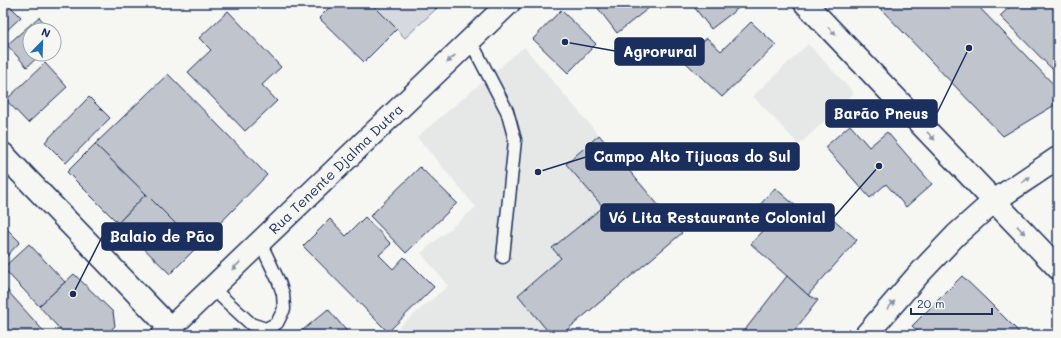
<svg xmlns="http://www.w3.org/2000/svg" width="1061" height="338" font-family="Mali,sans-serif">
	<rect width="100%" height="100%" fill="#f6f6f2"/>
	<filter id="ink" filterUnits="userSpaceOnUse"><feTurbulence type="fractalNoise" baseFrequency=".025" numOctaves="2"/><feDisplacementMap in="SourceGraphic" scale="8" xChannelSelector="R" yChannelSelector="G"/><feConvolveMatrix kernelMatrix="1 2 1 2 8 2 1 2 1" color-interpolation-filters="sRGB"/></filter>
	<g filter="url(#ink)">
		<g fill="#e6e7e7">
			<path d="M 808,44 L 854,93 L 799,145 L 753,96 Z"/>
			<path d="M 524,47 L 682,233 L 561,335 L 395,335 L 393,332 L 448,286 L 421,253 L 476,207 L 417,137 Z"/>
		</g>
		<path fill="#d6d9dd" stroke="#78849e" d="M 371,3 L 431,3 L 436,9 L 405,38 Z"/>
		<g fill="#c0c4cd" stroke="#1b2f5e">
			<path d="M 3,3 L 7,3 L 21,17 L 3,34 Z"/>
			<path d="M 334,3 L 371,3 L 397,29 L 364,62 L 319,18 Z"/>
			<path d="M 431,3 L 442,3 L 436,9 Z"/>
			<path d="M 594,3 L 655,3 L 617,33 Z"/>
			<path d="M 691,3 L 745,3 L 711,29 Z"/>
			<path d="M 883,3 L 975,3 L 1058,89 L 1058,103 L 1003,136 L 879,7 Z"/>
			<path d="M 1014,3 L 1058,3 L 1053,9 L 1058,14 L 1058,75 L 1000,16 Z"/>
			<path d="M 561,10 L 596,44 L 568,73 L 533,39 Z"/>
			<path d="M 228,11 L 281,67 L 262,85 L 277,101 L 245,131 L 188,72 L 211,50 L 199,38 Z"/>
			<path d="M 39,17 L 51,30 L 30,30 L 30,54 L 41,54 L 27,67 L 7,45 Z"/>
			<path d="M 751,22 L 776,45 L 722,97 L 681,58 L 707,38 L 721,51 Z"/>
			<path d="M 54,34 L 58,38 L 54,42 Z"/>
			<path d="M 45,63 L 67,87 L 28,123 L 6,100 Z"/>
			<path d="M 168,74 L 267,175 L 198,246 L 95,144 Z"/>
			<path d="M 89,97 L 110,118 L 66,163 L 45,142 Z"/>
			<path d="M 850,125 L 869,147 L 887,132 L 932,184 L 906,207 L 886,184 L 870,198 L 825,147 Z"/>
			<path d="M 599,135 L 682,233 L 561,335 L 551,335 L 518,295 L 561,258 L 552,248 L 603,207 L 566,164 Z"/>
			<path d="M 95,144 L 146,194 L 118,223 L 67,172 Z"/>
			<path d="M 420,167 L 457,203 L 406,253 L 370,216 Z"/>
			<path d="M 775,188 L 811,219 L 821,208 L 857,240 L 808,295 L 751,244 L 774,219 L 759,206 Z"/>
			<path d="M 146,194 L 198,246 L 170,274 L 118,223 Z"/>
			<path d="M 365,217 L 391,244 L 379,255 L 393,269 L 404,257 L 434,287 L 388,332 L 303,246 L 330,219 L 346,236 Z"/>
			<path d="M 3,225 L 20,242 L 3,260 Z"/>
			<path d="M 29,244 L 65,282 L 39,306 L 3,268 Z"/>
			<path d="M 74,274 L 113,312 L 115,326 L 106,335 L 65,335 L 39,306 Z"/>
			<path d="M 787,276 L 808,295 L 818,300 L 791,335 L 741,335 Z"/>
			<path d="M 962,276 L 987,300 L 1022,335 L 922,335 L 912,326 Z"/>
			<path d="M 5,288 L 47,335 L 3,335 L 3,290 Z"/>
			<path d="M 328,309 L 350,335 L 297,335 Z"/>
		</g>
		<g fill="none" stroke-linecap="round" stroke-linejoin="round">
			<defs>
				<g id="lane">
					<path d="M 470,40 L 507,111 L 515,140 L 503,257"/>
					<path d="M 212,288 L 251,324 L 266,329 L 277,323 L 284,309 L 283,294 L 279,282 L 260,242"/>
				</g>
				<g id="secondary">
					<path d="M 805,3 L 1058,268"/>
					<path d="M 3,154 L 170,328 L 176,335"/>
					<path d="M 163,335 L 509,3"/>
					<path d="M 866,335 L 918,275 L 956,235 L 994,201 L 1058,158"/>
				</g>
			</defs>
			<use href="#lane" stroke="#1b2f5e" stroke-width="15"/>
			<use href="#secondary" stroke="#1b2f5e" stroke-width="25"/>
			<use href="#lane" stroke="#f6f6f2" stroke-width="12"/>
			<use href="#secondary" stroke="#f6f6f2" stroke-width="22"/>
		</g>
		<defs><path id="oneway-solid" d="M-6-.8H1V-3.2L6.5 0L1 3.2V.8H-6Z"/></defs>
		<g fill="#8892a8">
			<use href="#oneway-solid" transform="translate(832 31) rotate(46)"/>
			<use href="#oneway-solid" transform="translate(451 59) rotate(136)"/>
			<use href="#oneway-solid" transform="translate(931 136) rotate(46)"/>
			<use href="#oneway-solid" transform="translate(1026 180) rotate(-34)"/>
			<use href="#oneway-solid" transform="translate(1021 230) rotate(47)"/>
			<use href="#oneway-solid" transform="translate(236 266) rotate(136)"/>
			<use href="#oneway-solid" transform="translate(891 305) rotate(-48)"/>
		</g>
	</g>
	<g text-anchor="middle" stroke-width="3" stroke-linejoin="round" paint-order="stroke">
		<g font-size="14" fill="#1b2f5e" stroke="#f6f6f2">
			<text transform="translate(336 169) rotate(-44)" y="5">Rua Tenente Djalma Dutra</text>
		</g>
	</g>
	<path fill="none" stroke="#1b2f5e" stroke-width="1.5" d="M565 42L615 51M969 48L937 113M538 172L586 157M879 166L834 217M73 294L102 237"/>
	<g fill="#1b2f5e" stroke="#f6f6f2" stroke-width="1.5">
		<circle cx="565" cy="42" r="4"/>
		<circle cx="969" cy="48" r="4"/>
		<circle cx="538" cy="172" r="4"/>
		<circle cx="879" cy="166" r="4"/>
		<circle cx="73" cy="294" r="4"/>
	</g>
	<g fill="#1b2f5e" stroke="#1b2f5e" stroke-width="1.5">
		<rect x="615" y="38" width="89" height="27" rx="4"/>
		<rect x="826" y="100" width="111" height="27" rx="4"/>
		<rect x="586" y="143" width="213" height="27" rx="4"/>
		<rect x="601" y="204" width="233" height="27" rx="4"/>
		<rect x="102" y="223" width="120" height="27" rx="4"/>
	</g>
	<g font-size="15" text-anchor="middle" font-weight="bold" fill="#fff">
		<text x="660" y="57">Agrorural</text>
		<text x="881" y="119">Barão Pneus</text>
		<text x="692" y="162">Campo Alto Tijucas do Sul</text>
		<text x="717" y="223">Vó Lita Restaurante Colonial</text>
		<text x="162" y="242">Balaio de Pão</text>
	</g>
	<rect width="1061" height="338" fill="none" stroke="#f6f6f2" stroke-width="16"/>
	<rect x="8" y="8" width="1045" height="322" fill="none" stroke="#1b2f5e" stroke-width="1.5" filter="url(#ink)"/>
	<g transform="translate(42 42) rotate(23)"><circle r="19" fill="#f6f6f2" stroke="#9ea6b7"/>
	<path d="M0-3L7 15L0 10L-7 15Z" fill="#1f6fb2"/>
	<text y="-6" font-size="11" font-weight="bold" text-anchor="middle" fill="#1b2f5e">N</text>
	</g>
	<path d="M911 308v6h81v-6" fill="none" stroke="#1b2f5e" stroke-width="2"/>
	<text x="917" y="308" font-size="12" fill="#1b2f5e" stroke="#f6f6f2" stroke-width="3" paint-order="stroke">20 m</text>
</svg>
